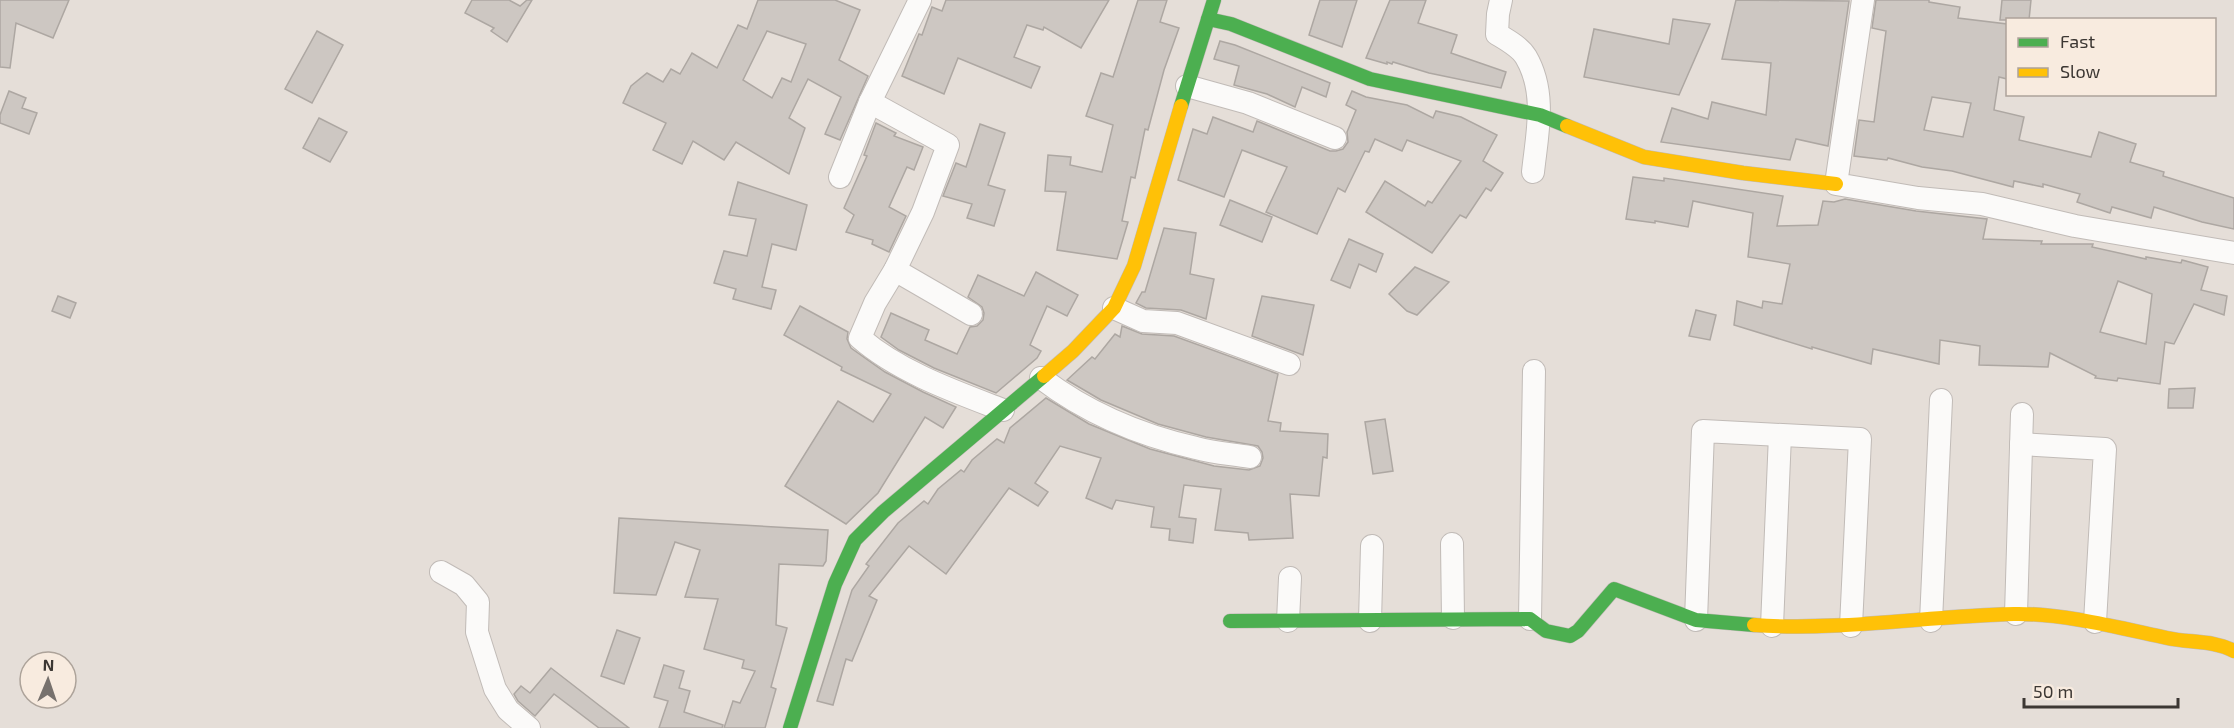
<svg xmlns="http://www.w3.org/2000/svg" width="2234" height="728" font-family="'Exo 2',sans-serif">
	<rect width="100%" height="100%" fill="#e5ded8"/>
	<g fill="#cdc7c2" stroke="#ada7a2" stroke-width="1.5" fill-rule="evenodd">
		<path d="M 0,0 L 69,0 L 53,38 L 16,23 L 10,68 L 0,67 Z"/>
		<path d="M 472,0 L 509,0 L 520,6 L 527,0 L 532,0 L 507,42 L 491,31 L 494,28 L 465,13 Z"/>
		<path d="M 758,0 L 835,0 L 860,10 L 839,60 L 868,76 L 840,140 L 825,134 L 841,97 L 808,79 L 789,118 L 805,128 L 789,174 L 736,142 L 724,160 L 693,141 L 682,164 L 653,150 L 666,123 L 623,103 L 631,86 L 647,73 L 663,82 L 671,69 L 680,74 L 692,53 L 717,68 L 738,25 L 747,29 ZM 767,31 L 806,44 L 791,82 L 782,78 L 772,98 L 743,80 Z"/>
		<path d="M 946,0 L 1109,0 L 1081,48 L 1044,27 L 1043,30 L 1027,25 L 1014,57 L 1040,67 L 1031,88 L 958,58 L 944,94 L 902,76 L 919,34 L 922,35 L 932,7 L 942,11 Z"/>
		<path d="M 1138,0 L 1167,0 L 1160,22 L 1179,28 L 1164,70 L 1148,130 L 1145,129 L 1135,178 L 1131,177 L 1122,221 L 1128,222 L 1117,259 L 1057,250 L 1066,192 L 1045,191 L 1048,155 L 1071,157 L 1070,165 L 1102,172 L 1113,125 L 1086,116 L 1101,73 L 1113,77 Z"/>
		<path d="M 1320,0 L 1357,0 L 1342,47 L 1309,35 Z"/>
		<path d="M 1390,0 L 1426,0 L 1418,23 L 1457,35 L 1451,53 L 1506,72 L 1501,88 L 1429,73 L 1393,62 L 1392,64 L 1387,62 L 1387,64 L 1366,58 Z"/>
		<path d="M 1736,0 L 1849,1 L 1828,146 L 1796,139 L 1790,160 L 1661,142 L 1672,108 L 1708,119 L 1712,102 L 1766,115 L 1771,63 L 1722,59 Z"/>
		<path d="M 1876,0 L 1929,0 L 1929,2 L 1960,7 L 1958,18 L 2007,24 L 2007,79 L 1999,77 L 1994,110 L 2024,117 L 2019,140 L 2091,157 L 2099,132 L 2136,144 L 2130,162 L 2164,172 L 2163,176 L 2234,198 L 2234,229 L 2202,222 L 2154,207 L 2151,218 L 2112,207 L 2110,213 L 2077,202 L 2080,194 L 2043,184 L 2043,187 L 2014,181 L 2013,187 L 1952,171 L 1922,167 L 1888,158 L 1887,160 L 1854,156 L 1859,120 L 1874,122 L 1886,31 L 1872,28 ZM 1932,97 L 1971,103 L 1963,137 L 1924,130 Z"/>
		<path d="M 2002,0 L 2031,0 L 2029,20 L 2000,20 Z"/>
		<path d="M 1673,19 L 1710,24 L 1679,95 L 1584,77 L 1594,29 L 1669,44 Z"/>
		<path d="M 317,31 L 343,45 L 312,103 L 285,89 Z"/>
		<path d="M 1220,41 L 1235,45 L 1330,83 L 1326,97 L 1302,87 L 1295,107 L 1267,94 L 1234,85 L 1239,66 L 1214,59 Z"/>
		<path d="M 9,91 L 26,98 L 22,108 L 37,113 L 29,134 L 0,123 L 0,115 Z"/>
		<path d="M 1352,91 L 1366,97 L 1407,105 L 1433,118 L 1436,111 L 1461,117 L 1497,135 L 1483,161 L 1503,173 L 1491,191 L 1486,188 L 1466,218 L 1460,215 L 1432,253 L 1366,212 L 1385,181 L 1425,206 L 1428,201 L 1432,203 L 1461,161 L 1407,140 L 1402,151 L 1375,139 L 1369,152 L 1365,151 L 1345,192 L 1338,188 L 1317,234 L 1266,212 L 1287,167 L 1242,150 L 1224,197 L 1178,180 L 1193,129 L 1207,134 L 1213,117 L 1253,132 L 1257,121 L 1330,151 L 1336,151 L 1343,149 L 1348,142 L 1347,132 L 1356,110 L 1346,105 Z"/>
		<path d="M 319,118 L 347,132 L 330,162 L 303,148 Z"/>
		<path d="M 876,123 L 896,133 L 894,136 L 923,147 L 914,170 L 907,167 L 889,207 L 906,216 L 889,252 L 872,244 L 873,240 L 846,232 L 854,215 L 844,208 L 867,156 L 864,155 Z"/>
		<path d="M 980,124 L 1005,133 L 988,185 L 1005,190 L 994,226 L 967,218 L 972,204 L 943,196 L 956,163 L 966,167 Z"/>
		<path d="M 1633,177 L 1664,181 L 1664,178 L 1783,196 L 1777,226 L 1818,225 L 1823,201 L 1834,202 L 1845,199 L 1916,211 L 1987,219 L 1983,239 L 2042,241 L 2041,244 L 2093,244 L 2092,247 L 2146,259 L 2146,257 L 2181,263 L 2182,260 L 2208,267 L 2201,290 L 2227,296 L 2224,315 L 2194,304 L 2174,344 L 2165,342 L 2160,384 L 2118,378 L 2117,381 L 2095,378 L 2096,376 L 2050,353 L 2048,367 L 1979,365 L 1980,346 L 1940,340 L 1939,364 L 1873,349 L 1871,364 L 1812,347 L 1812,349 L 1734,325 L 1737,301 L 1762,308 L 1763,301 L 1782,304 L 1790,264 L 1748,257 L 1753,213 L 1693,201 L 1688,227 L 1655,221 L 1655,223 L 1626,219 ZM 2118,281 L 2152,294 L 2146,344 L 2100,332 Z"/>
		<path d="M 738,182 L 807,205 L 796,250 L 772,244 L 762,287 L 776,290 L 771,309 L 733,299 L 736,289 L 714,283 L 724,251 L 747,256 L 756,219 L 729,215 Z"/>
		<path d="M 1230,200 L 1272,217 L 1262,242 L 1220,225 Z"/>
		<path d="M 1164,228 L 1196,233 L 1190,274 L 1214,279 L 1206,319 L 1181,310 L 1146,308 L 1136,303 L 1142,292 L 1145,292 Z"/>
		<path d="M 1349,239 L 1383,254 L 1376,272 L 1359,264 L 1350,288 L 1331,280 Z"/>
		<path d="M 1415,267 L 1449,282 L 1417,315 L 1407,311 L 1389,294 Z"/>
		<path d="M 1036,272 L 1078,295 L 1067,316 L 1047,306 L 1030,345 L 1041,351 L 1037,358 L 996,393 L 934,368 L 899,350 L 881,337 L 891,313 L 929,330 L 925,340 L 957,354 L 970,327 L 977,326 L 983,320 L 984,313 L 982,307 L 968,297 L 978,275 L 1024,296 Z"/>
		<path d="M 58,296 L 76,303 L 70,318 L 52,311 Z"/>
		<path d="M 1262,296 L 1314,305 L 1303,355 L 1252,336 Z"/>
		<path d="M 800,306 L 848,332 L 847,339 L 851,348 L 885,372 L 923,392 L 956,407 L 943,428 L 925,417 L 878,493 L 846,524 L 785,486 L 838,401 L 873,422 L 891,394 L 841,370 L 842,367 L 784,335 Z"/>
		<path d="M 1696,310 L 1716,315 L 1710,340 L 1689,336 Z"/>
		<path d="M 1122,326 L 1142,334 L 1174,336 L 1278,374 L 1268,421 L 1281,423 L 1280,431 L 1328,434 L 1327,458 L 1323,457 L 1319,496 L 1290,494 L 1293,538 L 1249,540 L 1248,533 L 1215,530 L 1221,489 L 1184,485 L 1179,517 L 1196,519 L 1193,543 L 1169,540 L 1170,529 L 1151,527 L 1154,507 L 1116,500 L 1112,509 L 1086,498 L 1101,458 L 1060,446 L 1035,483 L 1048,492 L 1038,506 L 1009,488 L 946,574 L 909,546 L 869,596 L 877,600 L 852,661 L 846,659 L 833,705 L 817,701 L 852,590 L 869,566 L 866,564 L 898,523 L 924,501 L 928,504 L 938,489 L 961,470 L 964,472 L 972,460 L 997,439 L 1004,443 L 1010,428 L 1046,398 L 1089,424 L 1150,449 L 1214,466 L 1249,470 L 1260,466 L 1263,458 L 1262,452 L 1258,446 L 1206,437 L 1158,424 L 1101,400 L 1067,380 L 1092,357 L 1095,359 L 1115,334 L 1120,337 Z"/>
		<path d="M 2195,388 L 2193,408 L 2168,408 L 2169,389 Z"/>
		<path d="M 1385,419 L 1393,471 L 1373,474 L 1365,422 Z"/>
		<path d="M 619,518 L 828,530 L 826,561 L 823,566 L 779,564 L 776,625 L 787,628 L 771,687 L 776,689 L 765,728 L 724,728 L 733,701 L 740,703 L 755,671 L 742,668 L 744,660 L 704,649 L 718,599 L 685,597 L 700,550 L 675,542 L 656,595 L 614,593 Z"/>
		<path d="M 617,630 L 640,638 L 624,684 L 601,676 Z"/>
		<path d="M 664,665 L 684,671 L 679,688 L 690,691 L 684,712 L 723,725 L 722,728 L 659,728 L 668,701 L 654,697 Z"/>
		<path d="M 551,668 L 600,706 L 629,728 L 599,728 L 554,694 L 535,716 L 518,701 L 514,694 L 521,686 L 530,693 Z"/>
	</g>
	<g fill="none" stroke-linecap="round" stroke-linejoin="round">
		<defs>
			<g id="street">
				<path d="M 1501,0 L 1498,14 L 1497,34 C 1507,40 1520,47 1526,57 C 1547,93 1537,134 1533,172"/>
				<path d="M 1863,0 L 1836,184 L 1918,198 L 1982,204 L 2075,226 L 2234,253"/>
				<path d="M 1187,86 L 1248,103 L 1335,138"/>
				<path d="M 870,102 L 948,145 L 923,212 L 895,270 L 875,303 L 860,338 C 899,372 956,392 1003,410"/>
				<path d="M 840,177 L 870,102 L 920,0"/>
				<path d="M 895,270 L 971,314"/>
				<path d="M 1114,308 L 1143,321 L 1177,323 L 1289,364"/>
				<path d="M 1041,378 C 1087,413 1139,435 1196,448 C 1213,453 1232,454 1250,457"/>
				<path d="M 2021,444 L 2105,449 L 2095,622"/>
				<path d="M 1452,544 L 1453,618"/>
				<path d="M 441,572 L 464,585 L 478,602 L 477,632 L 495,689 L 508,710 L 529,728"/>
				<path d="M 2016,614 L 2022,414"/>
				<path d="M 1530,619 L 1534,371"/>
				<path d="M 1696,620 L 1703,431 L 1860,439 L 1851,626"/>
				<path d="M 1288,621 L 1290,578"/>
				<path d="M 1370,621 L 1372,546"/>
				<path d="M 1931,621 L 1941,400"/>
				<path d="M 1772,626 L 1780,435"/>
			</g>
			<g id="fast">
				<path d="M 1208,19 L 1231,24 L 1370,79 L 1540,115 L 1567,126"/>
				<path d="M 1181,106 L 1214,0"/>
				<path d="M 1230,621 L 1530,619 L 1546,631 L 1570,636 L 1578,631 L 1614,589 L 1696,620 L 1754,625"/>
				<path d="M 790,728 L 835,584 L 855,540 L 883,512 L 1044,376"/>
			</g>
			<g id="slow">
				<path d="M 1567,126 L 1644,157 L 1743,173 L 1836,184"/>
				<path d="M 1044,376 L 1073,351 L 1114,308 L 1134,266 L 1181,106"/>
				<path d="M 1754,625 C 1841,631 1927,616 2014,614 C 2063,613 2120,628 2167,638 C 2190,643 2214,640 2234,651"/>
			</g>
		</defs>
		<use href="#street" stroke="#c1bbb7" stroke-width="24"/>
		<use href="#fast" stroke="#c1bbb7" stroke-width="15"/>
		<use href="#slow" stroke="#c1bbb7" stroke-width="15"/>
		<use href="#street" stroke="#fbfaf9" stroke-width="22"/>
		<use href="#fast" stroke="#4caf50" stroke-width="14"/>
		<use href="#slow" stroke="#ffc107" stroke-width="14"/>
	</g>
	<rect x="2006" y="18" width="210" height="78" fill="#f8ebdf" stroke="#ada39a" stroke-width="1.5"/>
	<rect x="2018" y="38" width="30" height="9" fill="#4caf50" stroke="#ada39a" stroke-width="1.5"/>
	<text x="2060" y="48" font-size="18" fill="#3c3733">Fast</text>
	<rect x="2018" y="68" width="30" height="9" fill="#ffc107" stroke="#ada39a" stroke-width="1.5"/>
	<text x="2060" y="78" font-size="18" fill="#3c3733">Slow</text>
	<g transform="translate(48 680) rotate(2)"><circle r="28" fill="#f8ebdf" stroke="#ada39a" stroke-width="1.5"/>
	<path d="M0-4.5L10 22L0 15L-10 22Z" fill="#77716d"/>
	<text y="-9" font-size="16" font-weight="bold" text-anchor="middle" fill="#3c3733">N</text>
	</g>
	<path d="M2024 698v9h154v-9" fill="none" stroke="#3c3733" stroke-width="3"/>
	<text x="2033" y="698" font-size="18" fill="#3c3733" stroke="#f8ebdf" stroke-width="4.5" paint-order="stroke">50 m</text>
</svg>
